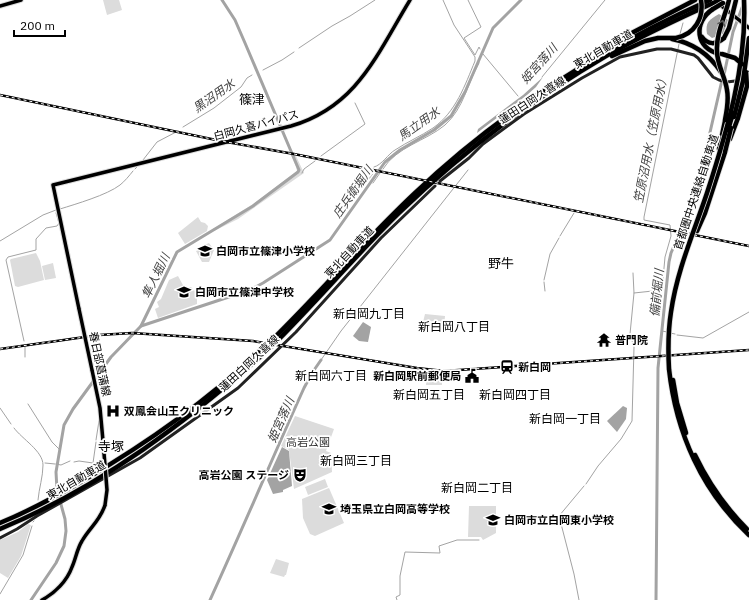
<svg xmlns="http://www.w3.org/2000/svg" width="749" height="600" font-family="'IBM Plex Sans','Noto Sans JP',sans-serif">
	<rect width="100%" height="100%" fill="#fff"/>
	<g fill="#dcdcdc">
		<path d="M 103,0 L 119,0 L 122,10 L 107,15 Z"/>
		<path d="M 291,155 L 296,156 L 304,173 L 238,219 L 214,231 L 213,229 L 253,204 L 297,171 L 296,167 Z"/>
		<path d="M 198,217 L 201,222 L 205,223 L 208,226 L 207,231 L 185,244 L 178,233 Z"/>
		<path d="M 209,243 L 214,250 L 209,262 L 202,262 L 196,251 L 201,249 L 200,247 Z"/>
		<path d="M 36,253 L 40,261 L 44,280 L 18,287 L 15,286 L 10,260 L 11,259 Z"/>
		<path d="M 53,263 L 56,278 L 45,280 L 42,266 Z"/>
		<path d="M 178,276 L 184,287 L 191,287 C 193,290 197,291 197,295 C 197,298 197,301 197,304 L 158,318 L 155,309 L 159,307 L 157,302 L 161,299 L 169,280 Z"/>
		<path d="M 425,314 L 445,316 L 444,328 L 422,326 Z"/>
		<path d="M 427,373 L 442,374 L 442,385 L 426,385 Z"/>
		<path d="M 295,416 L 334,429 L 326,451 L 331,453 L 332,472 L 294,489 L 289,450 L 281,446 Z"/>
		<path d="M 325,479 L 328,487 L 308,495 L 305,487 Z"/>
		<path d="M 329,488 L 344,523 L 315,536 L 310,534 L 303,518 L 302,499 Z"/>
		<path d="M 469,506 L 496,506 L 496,533 L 483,540 L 481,537 L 468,537 Z"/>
		<path d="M 28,524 L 31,525 L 21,556 L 8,578 L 0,573 L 0,540 L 18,532 Z"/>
		<path d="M 276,559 L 289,563 L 286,575 L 285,575 L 284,577 L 270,573 Z"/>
	</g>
	<g fill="#a3a3a3">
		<path d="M 719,14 L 728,20 L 723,34 L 719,33 L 721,28 L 718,27 L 715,37 L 712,38 L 707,34 C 705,22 709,20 719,14 Z"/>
		<path d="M 543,77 L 536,87 L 527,95 L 477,133 L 478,129 L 523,95 Z"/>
		<path d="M 363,322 L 371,327 L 368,342 L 359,341 L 353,336 Z"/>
		<path d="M 623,406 L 627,408 L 626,419 L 617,432 L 607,421 Z"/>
		<path d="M 282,447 L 289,451 L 292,486 L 283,490 L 283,492 L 273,494 L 267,480 Z"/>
	</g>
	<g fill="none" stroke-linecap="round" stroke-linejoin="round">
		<g stroke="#a3a3a3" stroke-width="1">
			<path d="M 468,0 L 481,27 L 464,38 L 475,55 L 479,47 L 480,49"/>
			<path d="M 680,34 L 683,23"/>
			<path d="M 299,48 L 332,26 L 350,16 L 375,0"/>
			<path d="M 483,54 L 518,96"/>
			<path d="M 263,70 L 282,60 L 294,52"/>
			<path d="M 542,77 L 605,0"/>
			<path d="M 183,127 L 214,108 L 241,87 L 247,78 L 252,75"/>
			<path d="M 321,156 L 365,124 L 355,103"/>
			<path d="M 143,160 L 157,142 L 178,131"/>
			<path d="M 374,167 C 382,165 388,154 395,150 C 407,142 421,136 433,128 C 456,112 465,85 475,61 L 475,57 L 454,25 L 443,0"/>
			<path d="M 135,169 L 137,167"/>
			<path d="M 383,169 C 396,147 426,141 445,125 C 464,108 467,84 479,63"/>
			<path d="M 302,173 L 304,169 L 315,161"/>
			<path d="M 373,183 L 380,173"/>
			<path d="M 363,187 L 374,172"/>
			<path d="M 60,209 C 76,204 107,195 120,185 C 125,181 129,176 133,171"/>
			<path d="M 560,236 L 574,213"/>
			<path d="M 0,241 L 43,215 L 56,210"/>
			<path d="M 544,280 L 550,254 L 559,238"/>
			<path d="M 544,282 L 545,291"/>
			<path d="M 634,293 L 662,290 L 665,257 L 671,236 L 670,225 L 644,220 L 644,217 L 679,44"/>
			<path d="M 662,331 L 667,332"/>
			<path d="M 670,333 L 675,334"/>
			<path d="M 677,335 L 703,338 L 749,312"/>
			<path d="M 24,341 L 6,260 L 8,257 L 36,250 L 36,239 L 46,228 L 57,226 L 59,223 L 56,213"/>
			<path d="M 25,347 L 25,357"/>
			<path d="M 321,360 L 341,331 L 468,170"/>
			<path d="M 315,370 L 316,371"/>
			<path d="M 28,404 L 52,442 L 60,450"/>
			<path d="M 0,408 L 11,424"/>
			<path d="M 14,428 C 22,439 43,451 43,465 C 43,477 39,488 38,500"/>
			<path d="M 96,440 L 99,421"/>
			<path d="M 74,462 L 79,461 L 93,463 L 96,442"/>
			<path d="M 45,463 L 55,464"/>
			<path d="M 56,464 L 61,465 L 70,461"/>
			<path d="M 586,484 L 598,466 L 621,439 L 632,421 L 634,347 L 630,334 L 634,293 L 633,273"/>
			<path d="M 33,522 L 34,521"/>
			<path d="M 0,594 L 23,555 L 32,526"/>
			<path d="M 397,600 L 396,597 L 400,595 L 400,576 L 405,552 L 440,553 L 439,546 L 457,540 L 479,540"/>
			<path d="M 579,600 L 574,574 L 559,516 L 584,486"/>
		</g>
		<g stroke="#a3a3a3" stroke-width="3">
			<path d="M 724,75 L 733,32 L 743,5"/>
			<path d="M 141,326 L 250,290 L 263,283 L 330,240 L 385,162 L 400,150 L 434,130 L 451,116 L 465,92 L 493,28 L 521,0"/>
			<path d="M 31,600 L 56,563 L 64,546 L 66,531 L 65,519 L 57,490 L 56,472 L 64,425 L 73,409 L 111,357 L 141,326 L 177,252 L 253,206 L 298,172 L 299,170 L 245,43 L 235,20 L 222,0"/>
			<path d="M 210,600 C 242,530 272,459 304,388 L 312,373 L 321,360"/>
			<path d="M 656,600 L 658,368 L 669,262 L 671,253 L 690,209 L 700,176 L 722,80"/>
		</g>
		<defs>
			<g id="primary">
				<path d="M 719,4 L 749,28"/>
				<path d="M 0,6 L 21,0"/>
				<path d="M 79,309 L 53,185 L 291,126 C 357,107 377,54 410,0"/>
				<path d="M 92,370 L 100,408 L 103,441"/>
				<path d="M 42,600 C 55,593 67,581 72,567 C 76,558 77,549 82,541 C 90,527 100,521 105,505"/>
			</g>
			<g id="highway">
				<path d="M 713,9 C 693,22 695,49 720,54"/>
				<path d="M 702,37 C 708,45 716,45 724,38"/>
				<path d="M 672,39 C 693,43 709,54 721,72"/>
				<path d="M 597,54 L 626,36 L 695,0"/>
				<path d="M 612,56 L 645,41 L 658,38 L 676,38"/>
				<path d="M 730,139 L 738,118"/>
				<path d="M 719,149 L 725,121"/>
				<path d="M 697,231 L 705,213 L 726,149"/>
				<path d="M 271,341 C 320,293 364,241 414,194 C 500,112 602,48 710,0"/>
				<path d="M 276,342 C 318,300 357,254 399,213 C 462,152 531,100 606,56 C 643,35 682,17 720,0"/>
				<path d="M 669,369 C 676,433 702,491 749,535"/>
				<path d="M 673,380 L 677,403 L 686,433"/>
				<path d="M 695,455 C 708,482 725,507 747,529"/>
				<path d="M 0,523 C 29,511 57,496 84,480 C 149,442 211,398 265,346"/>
				<path d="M 0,529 C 101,487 190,420 271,347"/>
			</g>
		</defs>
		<use href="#primary" stroke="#dbdbdb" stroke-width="5.5"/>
		<use href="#highway" stroke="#dbdbdb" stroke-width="6"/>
		<g stroke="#222" stroke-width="3">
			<path d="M 440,181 L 469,158 L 483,144 L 524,114 L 582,78 L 620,57 L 657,49 L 671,49 L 694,55 L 698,58 L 713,77 L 719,80 L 727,82 L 735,81 L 744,77 L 749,72"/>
			<path d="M 0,538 L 17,529 L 37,516 L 140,458 L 238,388 L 296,332 L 381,238 L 435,186"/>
		</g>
		<use href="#primary" stroke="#000" stroke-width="3.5"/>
		<use href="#highway" stroke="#000" stroke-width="4.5"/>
		<defs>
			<g id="rail">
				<path d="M 0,95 L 221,141 L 294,154 L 749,246"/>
				<path d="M 0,349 L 99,335 L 132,333 L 253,341 L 417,368 L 444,371 L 749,350"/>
			</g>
		</defs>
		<use href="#rail" stroke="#000" stroke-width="2.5"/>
		<use href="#rail" stroke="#fff" stroke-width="1" stroke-dasharray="3" stroke-linecap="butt"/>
		<defs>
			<g id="primary-bridge">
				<path d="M 79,309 L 92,370"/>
				<path d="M 103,441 L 107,490 L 105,505"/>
			</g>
			<g id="highway-bridge">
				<path d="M 713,9 L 723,3"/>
				<path d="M 676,38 C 695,34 704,18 701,0"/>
				<path d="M 724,38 L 729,28 L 736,0"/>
				<path d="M 722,54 L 735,58 L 742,64"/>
				<path d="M 734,117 L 743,81 L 749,38"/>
				<path d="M 738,118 L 747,86 L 746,72"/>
				<path d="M 725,120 C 727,110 729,100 727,90 C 725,76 717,65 717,51 C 716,33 725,17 729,0"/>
				<path d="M 728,130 L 733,113"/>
				<path d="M 725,152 L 731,128"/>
				<path d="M 265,346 L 271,341"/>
				<path d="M 271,347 L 276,342"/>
				<path d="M 669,369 C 668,350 668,331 671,312 C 677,270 694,232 707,193 C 727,131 747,65 744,0"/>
			</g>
		</defs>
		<use href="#primary-bridge" stroke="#dbdbdb" stroke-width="5.5" stroke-linecap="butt"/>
		<use href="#highway-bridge" stroke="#dbdbdb" stroke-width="6" stroke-linecap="butt"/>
		<use href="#primary-bridge" stroke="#000" stroke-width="3.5"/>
		<use href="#highway-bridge" stroke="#000" stroke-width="4.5"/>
	</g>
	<defs><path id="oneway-chevron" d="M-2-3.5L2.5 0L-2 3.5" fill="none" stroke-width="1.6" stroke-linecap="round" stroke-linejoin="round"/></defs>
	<use stroke="#595959" href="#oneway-chevron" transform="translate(722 23) rotate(-70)"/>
	<defs>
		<symbol id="school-bare" viewBox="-9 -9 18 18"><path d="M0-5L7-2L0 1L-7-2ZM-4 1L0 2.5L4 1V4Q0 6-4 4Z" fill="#000" stroke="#fff" stroke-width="2.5" paint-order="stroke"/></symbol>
		<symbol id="temple-bare" viewBox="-9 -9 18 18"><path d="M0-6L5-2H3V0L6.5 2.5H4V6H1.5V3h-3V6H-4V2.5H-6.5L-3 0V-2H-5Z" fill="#000" stroke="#fff" stroke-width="2.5" paint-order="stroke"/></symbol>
		<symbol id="station-bare" viewBox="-9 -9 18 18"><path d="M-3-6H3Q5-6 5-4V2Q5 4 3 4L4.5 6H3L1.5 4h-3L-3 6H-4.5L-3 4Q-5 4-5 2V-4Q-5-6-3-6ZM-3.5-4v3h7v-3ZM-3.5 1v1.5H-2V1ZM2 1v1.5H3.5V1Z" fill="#000" stroke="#fff" stroke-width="2.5" paint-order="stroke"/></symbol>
		<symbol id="civic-bare" viewBox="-9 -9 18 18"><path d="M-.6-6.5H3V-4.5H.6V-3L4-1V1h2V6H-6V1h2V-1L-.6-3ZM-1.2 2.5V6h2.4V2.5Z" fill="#000" stroke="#fff" stroke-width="2.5" paint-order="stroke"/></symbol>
		<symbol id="hospital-bare" viewBox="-9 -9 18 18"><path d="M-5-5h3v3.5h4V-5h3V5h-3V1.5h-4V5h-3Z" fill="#000" stroke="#fff" stroke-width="2.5" paint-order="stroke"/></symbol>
		<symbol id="theatre-bare" viewBox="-9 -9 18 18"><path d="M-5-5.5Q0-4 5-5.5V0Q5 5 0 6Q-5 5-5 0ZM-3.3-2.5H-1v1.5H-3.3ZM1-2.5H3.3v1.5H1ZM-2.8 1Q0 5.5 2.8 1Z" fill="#000" stroke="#fff" stroke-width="2.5" paint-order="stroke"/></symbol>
	</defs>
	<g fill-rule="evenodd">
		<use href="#school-bare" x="195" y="241" width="20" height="20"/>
		<use href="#school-bare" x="174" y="282" width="20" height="20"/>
		<use href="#temple-bare" x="594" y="330" width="20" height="20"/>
		<use href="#station-bare" x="497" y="357" width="20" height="20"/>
		<use href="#civic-bare" x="462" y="366" width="20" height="20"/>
		<use href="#hospital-bare" x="103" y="401" width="20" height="20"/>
		<use href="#theatre-bare" x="290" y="465" width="20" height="20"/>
		<use href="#school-bare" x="319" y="499" width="20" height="20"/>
		<use href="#school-bare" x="483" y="510" width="20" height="20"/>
	</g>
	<g text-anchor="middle" stroke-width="3.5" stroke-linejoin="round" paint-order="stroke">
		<g font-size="11" fill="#000" stroke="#fff">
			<text transform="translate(603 49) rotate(-30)" y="4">東北自動車道</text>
			<text transform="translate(532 100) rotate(-33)" y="4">蓮田白岡久喜線</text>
			<text transform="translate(256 125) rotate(-15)" y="4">白岡久喜バイパス</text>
			<text transform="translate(696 192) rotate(-72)" y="4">首都圏中央連絡自動車道</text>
			<text transform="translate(349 252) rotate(-47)" y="4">東北自動車道</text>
			<text transform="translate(249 363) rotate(-43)" y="4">蓮田白岡久喜線</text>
			<text transform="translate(100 364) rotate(78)" y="4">春日部菖蒲線</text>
			<text transform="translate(76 480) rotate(-30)" y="4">東北自動車道</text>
		</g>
		<g font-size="11" font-weight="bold" fill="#000" stroke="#fff" text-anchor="start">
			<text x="216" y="255">白岡市立篠津小学校</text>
			<text x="195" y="296">白岡市立篠津中学校</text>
			<text x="615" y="344">普門院</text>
			<text x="518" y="371">新白岡</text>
			<text x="461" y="380" text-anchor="end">新白岡駅前郵便局</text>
			<text x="124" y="415">双鳳会山王クリニック</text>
			<text x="289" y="479" text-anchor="end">高岩公園 ステージ</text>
			<text x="340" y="513">埼玉県立白岡高等学校</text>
			<text x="504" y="524">白岡市立白岡東小学校</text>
		</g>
		<g font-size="11" fill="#333" stroke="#fff">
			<text x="308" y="446">高岩公園</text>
		</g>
		<g font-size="12" font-style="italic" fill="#444" stroke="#fff">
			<text transform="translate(539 64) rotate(-48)" y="4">姫宮落川</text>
			<text transform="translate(214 96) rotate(-35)" y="4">黒沼用水</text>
			<text transform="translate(419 124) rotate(-35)" y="4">馬立用水</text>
			<text transform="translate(651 138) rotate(-79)" y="4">笠原沼用水（笠原用水）</text>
			<text transform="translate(353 192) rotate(-55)" y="4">庄兵衛堀川</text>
			<text transform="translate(156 276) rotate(-64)" y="4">隼人堀川</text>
			<text transform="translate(657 293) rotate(-84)" y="4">備前堀川</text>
			<text transform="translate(281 420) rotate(-66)" y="4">姫宮落川</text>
		</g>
		<g font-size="12" fill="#000" stroke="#fff">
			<text x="369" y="318">新白岡九丁目</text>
			<text x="454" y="331">新白岡八丁目</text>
			<text x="331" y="380">新白岡六丁目</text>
			<text x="429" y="399">新白岡五丁目</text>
			<text x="515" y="399">新白岡四丁目</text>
			<text x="565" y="423">新白岡一丁目</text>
			<text x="356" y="465">新白岡三丁目</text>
			<text x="477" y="492">新白岡二丁目</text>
		</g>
		<g font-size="13" fill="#000" stroke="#fff">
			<text x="252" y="104">篠津</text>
			<text x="501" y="268">野牛</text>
			<text x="111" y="451">寺塚</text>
		</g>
	</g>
	<path d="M14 30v6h51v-6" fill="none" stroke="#000000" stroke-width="2"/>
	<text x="20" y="30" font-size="12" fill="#000000" stroke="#ffffff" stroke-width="3" paint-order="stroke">200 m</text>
</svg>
